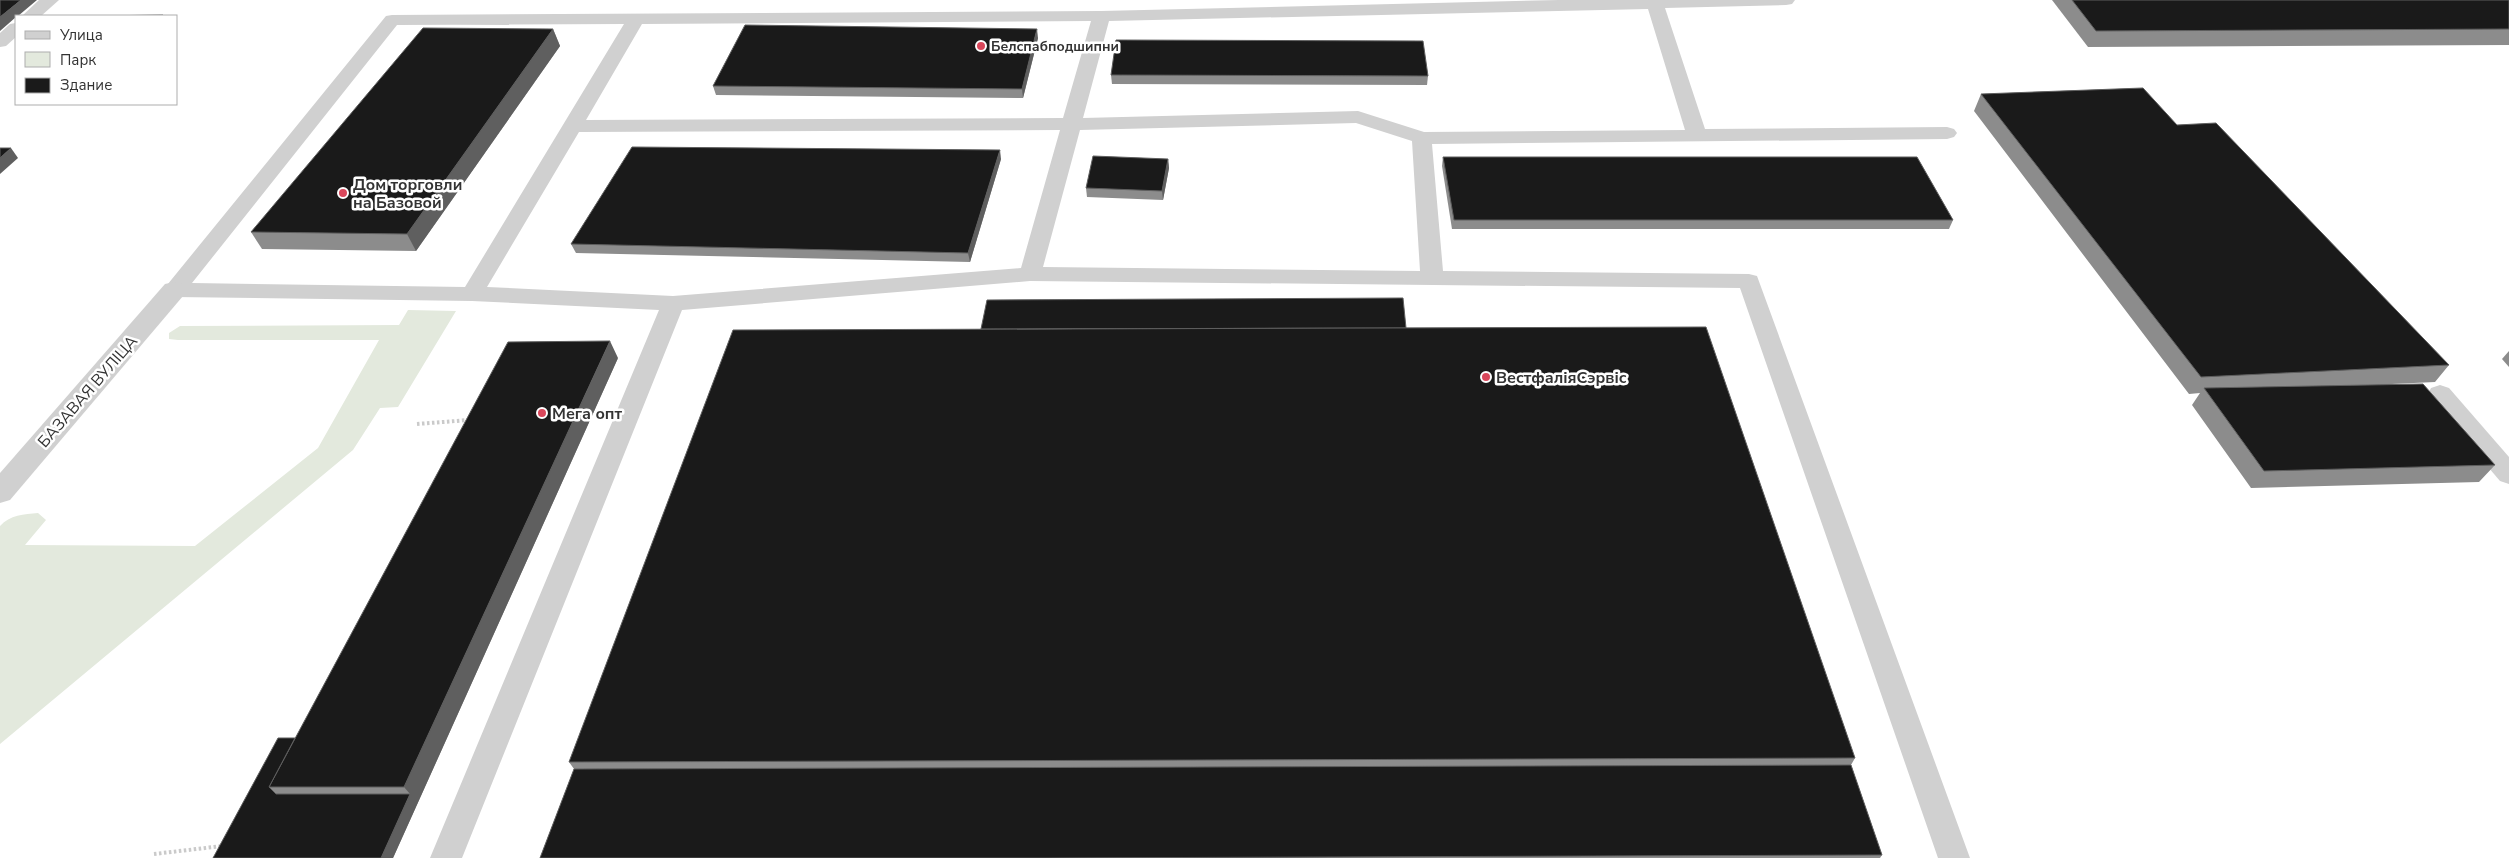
<svg xmlns="http://www.w3.org/2000/svg" width="2509" height="858" font-family="'Nunito Sans',sans-serif">
	<rect width="100%" height="100%" fill="#fff"/>
	<path fill="#e3e9dd" d="M 408,310 L 456,311 L 398,407 L 380,408 L 353,450 L 0,744 L 0,526 C 10,515 24,514 38,513 L 46,520 L 25,545 L 195,546 L 318,448 L 379,340 L 178,340 L 169,339 L 169,333 L 180,326 L 399,325 Z"/>
	<g fill="none" stroke-linecap="round" stroke-linejoin="round">
		<g stroke="#cacaca" stroke-width="4" stroke-dasharray="2.5 2.5" stroke-linecap="butt">
			<path d="M 417,424 L 469,420"/>
			<path d="M 154,854 L 222,846"/>
		</g>
		<g fill="#d0d0d0" fill-rule="evenodd">
			<path d="M 39,0 L 59,0 L 41,16 L 22,16 Z"/>
			<path d="M 1559,0 L 1795,0 L 1792,4 L 1786,5 L 1665,8 L 1705,129 L 1947,127 L 1954,129 L 1957,133 L 1954,137 L 1947,139 L 1432,144 L 1443,271 L 1749,274 L 1757,276 L 1970,858 L 1938,858 L 1740,288 L 1030,281 L 682,310 L 462,858 L 430,858 L 659,310 L 472,301 L 174,297 L 166,295 L 163,290 L 386,16 L 392,15 L 1101,11 ZM 1648,9 L 1685,130 L 1424,132 L 1358,111 L 1083,118 L 1109,21 ZM 1091,21 L 1063,118 L 586,120 L 642,24 ZM 624,24 L 465,287 L 192,283 L 397,25 ZM 1356,123 L 1412,141 L 1420,271 L 1043,267 L 1080,130 ZM 1060,130 L 1021,268 L 673,296 L 487,287 L 579,132 Z"/>
			<path d="M 16,23 L 16,37 L 6,46 L 0,47 L 0,33 L 10,24 Z"/>
			<path d="M 2440,385 L 2449,388 L 2509,457 L 2509,484 L 2500,481 L 2431,400 L 2428,394 L 2431,388 Z"/>
		</g>
		<path fill="#d0d0d0" fill-rule="evenodd" d="M 174,282 L 183,284 L 186,290 L 183,296 L 10,500 L 0,503 L 0,473 L 165,284 Z"/>
	</g>
	<g fill="#8c8c8c">
		<path d="M 2052,0 L 2509,0 L 2509,45 L 2088,47 Z"/>
		<path d="M 553,29 L 560,46 L 416,251 L 262,249 L 251,232 Z"/>
		<path d="M 1038,38 L 1023,98 L 716,95 L 713,86 Z"/>
		<path d="M 1111,75 L 1428,76 L 1427,85 L 1112,84 Z"/>
		<path d="M 1981,94 L 2177,125 L 2449,365 L 2435,382 L 2392,384 L 2495,465 L 2479,482 L 2251,488 L 2192,405 L 2200,393 L 2189,394 L 1974,111 Z"/>
		<path d="M 1443,157 L 1953,220 L 1949,229 L 1452,229 L 1442,166 Z"/>
		<path d="M 1001,159 L 970,262 L 576,253 L 571,244 Z"/>
		<path d="M 1168,159 L 1169,168 L 1163,200 L 1087,197 L 1086,188 Z"/>
		<path d="M 1406,328 L 1855,758 L 1851,765 L 1882,855 L 1880,858 L 540,858 L 574,769 L 569,762 Z"/>
		<path d="M 2509,351 L 2509,367 L 2502,359 Z"/>
		<path d="M 618,358 L 393,858 L 213,858 L 295,738 Z"/>
	</g>
	<g fill="#5f5f5f">
		<path d="M 21,0 L 37,0 L 18,16 L 16,16 L 16,17 L 0,31 L 0,17 Z"/>
		<path d="M 553,29 L 560,46 L 416,251 L 407,234 Z"/>
		<path d="M 1037,29 L 1038,38 L 1023,98 L 1022,89 Z"/>
		<path d="M 11,148 L 18,158 L 0,174 L 0,158 Z"/>
		<path d="M 1000,150 L 1001,159 L 970,262 L 968,253 Z"/>
		<path d="M 1168,159 L 1169,168 L 1163,200 L 1162,191 Z"/>
		<path d="M 610,341 L 618,358 L 393,858 L 381,858 L 410,794 L 404,787 Z"/>
	</g>
	<g fill="#1a1a1a" stroke="#5f5f5f">
		<path d="M 0,0 L 21,0 L 0,17 Z"/>
		<path d="M 2072,0 L 2509,0 L 2509,29 L 2096,31 Z"/>
		<path d="M 163,15 L 162,16 L 95,16 Z"/>
		<path d="M 745,25 L 1037,29 L 1022,89 L 713,86 Z"/>
		<path d="M 423,28 L 553,29 L 407,234 L 251,232 Z"/>
		<path d="M 1116,40 L 1423,41 L 1428,76 L 1111,75 Z"/>
		<path d="M 2143,88 L 2177,125 L 2216,123 L 2449,365 L 2201,377 L 1981,94 Z"/>
		<path d="M 632,147 L 1000,150 L 968,253 L 571,244 Z"/>
		<path d="M 0,148 L 11,148 L 0,158 Z"/>
		<path d="M 1093,156 L 1168,159 L 1162,191 L 1086,188 Z"/>
		<path d="M 1443,157 L 1917,157 L 1953,220 L 1454,220 Z"/>
		<path d="M 1403,298 L 1406,328 L 981,329 L 987,300 Z"/>
		<path d="M 1706,327 L 1855,758 L 569,762 L 733,330 Z"/>
		<path d="M 610,341 L 404,787 L 269,787 L 508,342 Z"/>
		<path d="M 2423,384 L 2495,465 L 2264,471 L 2204,388 Z"/>
		<path d="M 278,738 L 295,738 L 269,787 L 276,794 L 410,794 L 381,858 L 213,858 Z"/>
		<path d="M 1851,765 L 1882,855 L 1042,858 L 540,858 L 574,769 Z"/>
	</g>
	<g fill="#d9465a" stroke="#fff" stroke-width="2">
		<circle cx="981" cy="46" r="5"/>
		<circle cx="343" cy="193" r="5"/>
		<circle cx="1486" cy="377" r="5"/>
		<circle cx="542" cy="413" r="5"/>
	</g>
	<g text-anchor="middle" stroke-width="5" stroke-linejoin="round" paint-order="stroke">
		<g font-size="14" font-weight="bold" fill="#333" stroke="#fff" text-anchor="start">
			<text x="991" y="51">Белспабподшипни</text>
		</g>
		<g font-size="16" font-weight="bold" fill="#333" stroke="#fff" text-anchor="start">
			<text x="353" y="190">Дом торговли<tspan x="353" dy="18">на Базовой</tspan></text>
			<text x="1496" y="383">ВестфаліяСэрвіс</text>
			<text x="552" y="419">Мега опт</text>
		</g>
		<g font-size="16" fill="#333" stroke="#fff">
			<text transform="translate(87 391) rotate(-49)" y="6">БАЗАВАЯ ВУЛІЦА</text>
		</g>
	</g>
	<rect x="15" y="15" width="162" height="90" fill="#ffffff" stroke="#adadad"/>
	<rect x="25" y="31" width="25" height="8" fill="#d0d0d0" stroke="#adadad"/>
	<text x="60" y="40" font-size="15" fill="#333333">Улица</text>
	<rect x="25" y="52" width="25" height="15" fill="#e3e9dd" stroke="#adadad"/>
	<text x="60" y="65" font-size="15" fill="#333333">Парк</text>
	<rect x="25" y="78" width="25" height="15" fill="#1a1a1a" stroke="#adadad"/>
	<text x="60" y="90" font-size="15" fill="#333333">Здание</text>
</svg>
